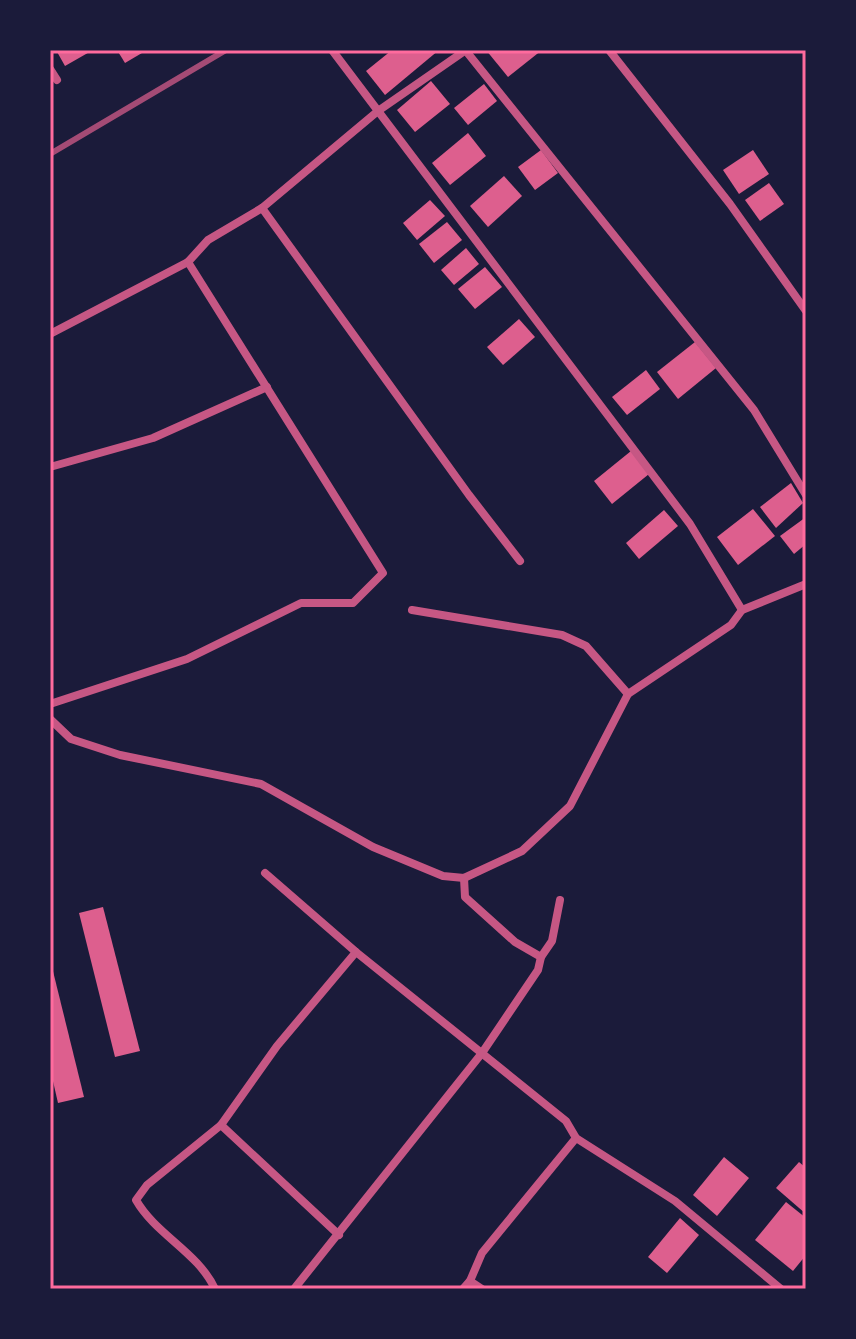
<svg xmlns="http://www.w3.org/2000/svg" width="856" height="1339" font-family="Ubuntu,sans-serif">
	<rect width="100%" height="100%" fill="#1b1b3a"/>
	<g fill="#dd5f8e">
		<path d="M 56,50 L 93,50 L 65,66 Z"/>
		<path d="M 117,50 L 147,50 L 125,63 Z"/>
		<path d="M 392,50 L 439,50 L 385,95 L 366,71 Z"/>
		<path d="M 486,50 L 542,50 L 508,77 Z"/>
		<path d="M 431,81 L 450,104 L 415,132 L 397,110 Z"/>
		<path d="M 484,84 L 497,101 L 468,125 L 454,108 Z"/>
		<path d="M 468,133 L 486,156 L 450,185 L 432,163 Z"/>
		<path d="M 541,150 L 558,173 L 535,190 L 518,167 Z"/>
		<path d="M 753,150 L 769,174 L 739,194 L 723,170 Z"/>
		<path d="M 504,176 L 522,196 L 488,227 L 470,206 Z"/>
		<path d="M 769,183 L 784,204 L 760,221 L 745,200 Z"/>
		<path d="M 430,200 L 445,216 L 417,240 L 403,223 Z"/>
		<path d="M 447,222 L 462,240 L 434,263 L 419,244 Z"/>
		<path d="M 466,248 L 479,264 L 454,285 L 441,270 Z"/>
		<path d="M 485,267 L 502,287 L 475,309 L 458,289 Z"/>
		<path d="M 519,319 L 535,337 L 503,365 L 487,347 Z"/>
		<path d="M 695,342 L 716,368 L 678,399 L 657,372 Z"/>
		<path d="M 646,370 L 660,389 L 627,415 L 612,397 Z"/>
		<path d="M 631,451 L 649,474 L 612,504 L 594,481 Z"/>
		<path d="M 791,483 L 803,503 L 776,528 L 760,507 Z"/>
		<path d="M 753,509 L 775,536 L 738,565 L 717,537 Z"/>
		<path d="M 664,510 L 678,526 L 639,559 L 626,543 Z"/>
		<path d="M 806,517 L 806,544 L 794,554 L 780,536 Z"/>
		<path d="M 103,907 L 140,1051 L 115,1057 L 79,913 Z"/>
		<path d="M 50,959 L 84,1097 L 58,1103 L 50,1068 Z"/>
		<path d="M 724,1157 L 749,1178 L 717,1216 L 693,1195 Z"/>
		<path d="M 799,1162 L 806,1168 L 806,1214 L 776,1188 Z"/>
		<path d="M 786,1202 L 806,1218 L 806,1255 L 793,1271 L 755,1240 Z"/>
		<path d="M 680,1218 L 699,1235 L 667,1273 L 648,1257 Z"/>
	</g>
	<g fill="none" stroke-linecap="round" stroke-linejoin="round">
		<g stroke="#c65784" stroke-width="8">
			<path d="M 332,50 L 690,524 L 742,610"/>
			<path d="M 609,50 L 730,204 L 806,311"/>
			<path d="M 466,51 L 754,410 L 806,495"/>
			<path d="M 50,69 L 57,80"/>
			<path d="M 262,208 L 469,495 L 520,561"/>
			<path d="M 50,334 L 188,262 L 208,240 L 262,208 L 378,111 L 466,50"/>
			<path d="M 50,467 L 153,438 L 267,387"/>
			<path d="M 412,610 L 562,635 L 586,646 L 628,694"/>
			<path d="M 50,704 L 187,659 L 301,603 L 353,603 L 383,573 L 188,262"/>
			<path d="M 50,719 L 71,739 L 120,755 L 261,784 L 373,847 L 443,876 L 464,878 L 522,851 L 570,806 L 628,694 L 731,625 L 742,610 L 806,584"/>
			<path d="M 265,873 L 356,952 L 566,1121 L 576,1138 L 675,1201 L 781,1289"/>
			<path d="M 464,878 L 465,897 L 515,942 L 541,957"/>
			<path d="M 221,1125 L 339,1235"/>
			<path d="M 470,1281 L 482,1289"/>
			<path d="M 215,1289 C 198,1252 156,1235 136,1200 L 147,1185 L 221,1125 L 277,1046 L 356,952"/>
			<path d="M 294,1289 L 482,1053 L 538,970 L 541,957 L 552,941 L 560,900"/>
			<path d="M 463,1289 L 470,1281 L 482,1253 L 576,1138"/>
		</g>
		<path stroke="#a44b75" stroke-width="6" d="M 50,154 L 226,50"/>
	</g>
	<rect width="856" height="1339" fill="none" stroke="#1b1b3a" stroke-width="104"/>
	<rect x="52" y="52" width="752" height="1235" fill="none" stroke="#ff6b9d" stroke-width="3"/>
</svg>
